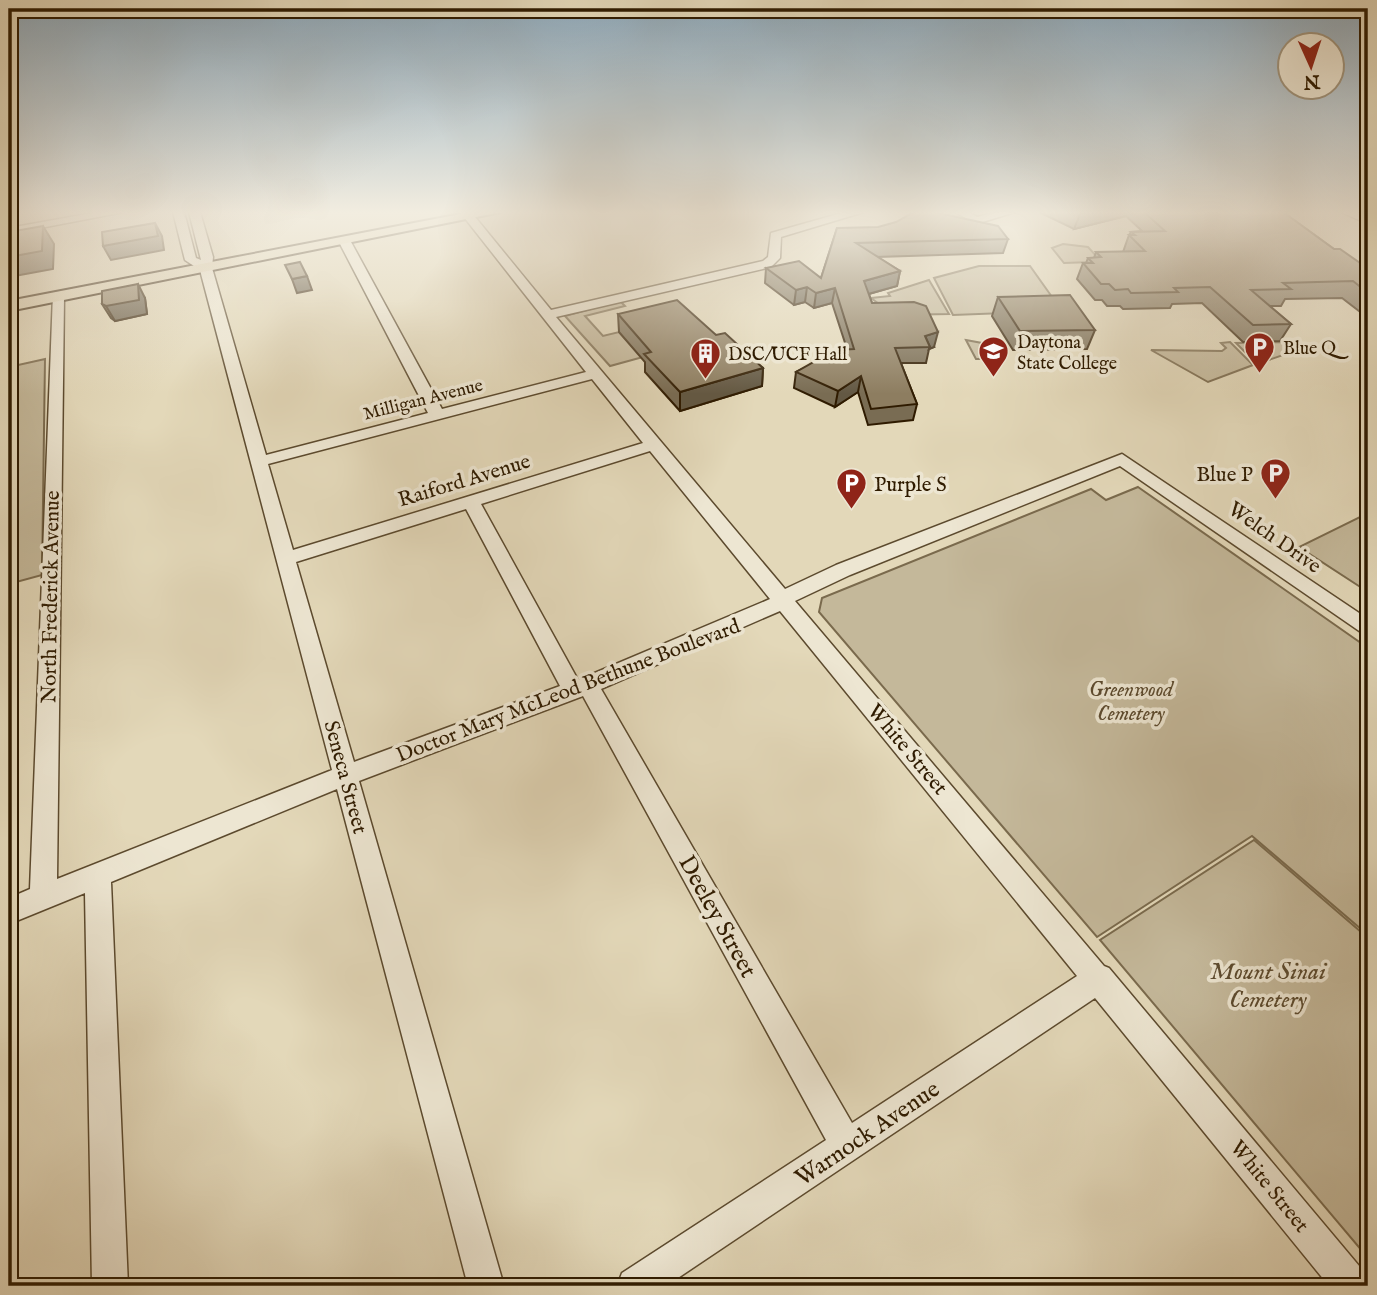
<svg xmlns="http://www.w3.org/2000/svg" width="1377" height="1295" font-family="'IM FELL English',serif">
	<rect width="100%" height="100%" fill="#e3d8b9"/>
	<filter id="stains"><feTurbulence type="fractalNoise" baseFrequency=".00286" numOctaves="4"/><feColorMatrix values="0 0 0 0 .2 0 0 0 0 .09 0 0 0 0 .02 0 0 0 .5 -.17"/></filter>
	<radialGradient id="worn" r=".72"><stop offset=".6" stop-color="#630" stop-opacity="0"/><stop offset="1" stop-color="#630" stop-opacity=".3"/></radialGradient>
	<g fill="#c4b89a" stroke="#7a6a4d" stroke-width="2">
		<path d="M 1063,244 L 1088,247 L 1098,258 L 1092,262 L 1064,263 L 1052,248 Z"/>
		<path d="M 979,266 L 1030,266 L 1062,311 L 953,315 L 934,278 Z"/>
		<path d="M 929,280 L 949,314 L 894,315 L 871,298 L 890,296 L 888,293 Z"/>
		<path d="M 620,301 L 625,306 L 585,316 L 603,336 L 619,332 L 643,357 L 610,366 L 565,316 Z"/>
		<path d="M 966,340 L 998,346 L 1005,359 L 976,359 Z"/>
		<path d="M 1230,342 L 1253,365 L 1208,382 L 1151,350 L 1222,351 L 1226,348 L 1221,343 Z"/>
		<path d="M 1284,342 L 1295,351 L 1257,364 L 1236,343 Z"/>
		<path d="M 45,359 L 42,575 L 9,584 L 9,367 Z"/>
		<path d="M 1138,487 L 1368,648 L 1368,935 L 1252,836 L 1097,937 L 819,612 L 822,598 L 1091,489 L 1106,500 Z"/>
		<path d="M 1368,513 L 1368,592 L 1299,547 Z"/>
		<path d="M 1254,840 L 1368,938 L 1368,1258 L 1100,940 Z"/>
	</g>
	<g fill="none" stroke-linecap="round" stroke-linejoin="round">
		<defs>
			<g id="minor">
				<path d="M 98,212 L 124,212 L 9,234 L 9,228 Z"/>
				<path d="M 173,212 L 184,212 L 196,258 L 201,260 L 189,212 L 200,212 L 213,257 L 212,268 L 266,455 L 428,413 L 339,242 L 341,240 L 351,242 L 442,409 L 586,372 L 460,212 L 471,212 L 551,310 L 763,261 L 768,257 L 771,233 L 845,212 L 864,212 L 781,237 L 780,258 L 771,267 L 556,317 L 785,589 L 836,565 L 1122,454 L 1368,619 L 1368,637 L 1120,466 L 850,575 L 795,601 L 1104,966 L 1109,968 L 1365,1273 L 1368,1286 L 1329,1286 L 1095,998 L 666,1286 L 617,1286 L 622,1273 L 826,1140 L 583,696 L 359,781 L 504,1286 L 468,1286 L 337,789 L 111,882 L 128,1286 L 92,1286 L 85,893 L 9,924 L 9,898 L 30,889 L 53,294 L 64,297 L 57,879 L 332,770 L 200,270 L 185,260 ZM 592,379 L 643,443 L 293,550 L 268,464 ZM 650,451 L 770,599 L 578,680 L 481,504 ZM 466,509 L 560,686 L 354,762 L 296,562 ZM 780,611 L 1077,976 L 852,1123 L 601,689 Z"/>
				<path d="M 955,212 L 969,212 L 977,217 L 996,212 L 1015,212 L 976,224 Z"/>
				<path d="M 1341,212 L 1356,212 L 1368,217 L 1368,224 Z"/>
			</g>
			<path id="major" d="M 471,212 L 501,212 L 9,311 L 9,301 Z"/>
		</defs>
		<use href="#minor" stroke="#5c4a2e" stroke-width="3"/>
		<use href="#major" stroke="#2f1b00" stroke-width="4"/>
		<use href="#minor" fill="#ede6d2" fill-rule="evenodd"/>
		<use href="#major" fill="#e3d8b9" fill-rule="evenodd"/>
	</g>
	<g fill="#796c53" stroke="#2f1b00" stroke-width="2">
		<path d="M 1039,212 L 1283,212 L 1334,249 L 1363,265 L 1368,265 L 1368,318 L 1342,298 L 1285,299 L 1281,306 L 1269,306 L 1291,324 L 1280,341 L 1243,342 L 1202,303 L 1172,304 L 1170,308 L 1123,309 L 1120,306 L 1107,306 L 1102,300 L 1095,300 L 1077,279 L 1083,263 L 1086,263 L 1088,258 L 1094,258 L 1096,252 L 1123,252 L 1129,235 L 1131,232 L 1142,231 L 1126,216 L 1074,229 Z"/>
		<path d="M 837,228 L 1008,239 L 1003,253 L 877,257 L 900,271 L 897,286 L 869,294 L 872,303 L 934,347 L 929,349 L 926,363 L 901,363 L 917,404 L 913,420 L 868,425 L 858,392 L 835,407 L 794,388 L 796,372 L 847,349 L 832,303 L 814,308 L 805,302 L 794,305 L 765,283 L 766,268 L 821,278 Z"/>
		<path d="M 998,297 L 1095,330 L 1087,349 L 1013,350 L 992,316 Z"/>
		<path d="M 145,298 L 147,314 L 115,321 L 111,318 L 102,304 Z"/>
		<path d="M 618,314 L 716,335 L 763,368 L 762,386 L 680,411 L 645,372 L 645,362 L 619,332 Z"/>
	</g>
	<g fill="#635843" stroke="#2f1b00" stroke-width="2">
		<path d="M 1085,212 L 1127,212 L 1126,216 L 1074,229 L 1080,214 Z"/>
		<path d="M 155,223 L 162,236 L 164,250 L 111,260 L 103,246 Z"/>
		<path d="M 43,226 L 54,244 L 53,269 L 9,277 L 9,257 Z"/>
		<path d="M 900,271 L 897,286 L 861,296 L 864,281 Z"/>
		<path d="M 307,276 L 312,290 L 297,293 L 292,279 Z"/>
		<path d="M 138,284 L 145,298 L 147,314 L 115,321 L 106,306 Z"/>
		<path d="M 807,287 L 805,302 L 794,305 L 796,290 Z"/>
		<path d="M 835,288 L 832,303 L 814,308 L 816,293 Z"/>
		<path d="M 938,332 L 934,347 L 929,349 L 930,347 L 925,336 Z"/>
		<path d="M 763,368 L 762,386 L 680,411 L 680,392 Z"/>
		<path d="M 861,376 L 858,392 L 835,407 L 838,391 Z"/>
	</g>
	<g fill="#8d7d60" stroke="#2f1b00" stroke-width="2">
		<path d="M 914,212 L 934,212 L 998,226 L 1008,239 L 856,243 L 900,271 L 864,281 L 872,303 L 914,302 L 926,306 L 938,332 L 925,336 L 930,347 L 895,348 L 917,404 L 871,409 L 861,376 L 838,391 L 796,372 L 835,350 L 854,349 L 835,288 L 816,293 L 807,287 L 796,290 L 766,268 L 799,261 L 821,278 L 837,228 L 878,227 L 896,222 Z"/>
		<path d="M 1144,212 L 1283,212 L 1334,249 L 1340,249 L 1363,265 L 1368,265 L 1368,293 L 1353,281 L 1283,283 L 1291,289 L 1251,290 L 1291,324 L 1253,325 L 1210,287 L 1174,288 L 1178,292 L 1131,293 L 1128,289 L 1115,290 L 1109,284 L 1101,284 L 1083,263 L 1093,263 L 1088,258 L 1101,257 L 1096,252 L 1145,251 L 1129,235 L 1135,235 L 1131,232 L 1165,231 Z"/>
		<path d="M 155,223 L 158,236 L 103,246 L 102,232 Z"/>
		<path d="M 43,226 L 42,251 L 9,257 L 9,232 Z"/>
		<path d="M 300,262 L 307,276 L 292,279 L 285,265 Z"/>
		<path d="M 138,284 L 139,300 L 106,306 L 102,304 L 102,291 Z"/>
		<path d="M 1070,295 L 1095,330 L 1020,331 L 998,297 Z"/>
		<path d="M 677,300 L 716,335 L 725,333 L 763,368 L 680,392 L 644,354 L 651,352 L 618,314 Z"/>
	</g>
	<linearGradient id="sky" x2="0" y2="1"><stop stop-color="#8da9bc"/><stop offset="0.54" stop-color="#f2ede0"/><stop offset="1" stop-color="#f2ede0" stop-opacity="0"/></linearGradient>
	<rect width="1377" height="394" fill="url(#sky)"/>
	<defs>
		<symbol id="parking-pin" viewBox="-11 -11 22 30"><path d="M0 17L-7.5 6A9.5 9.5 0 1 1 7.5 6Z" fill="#8f2418" stroke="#ede6d2"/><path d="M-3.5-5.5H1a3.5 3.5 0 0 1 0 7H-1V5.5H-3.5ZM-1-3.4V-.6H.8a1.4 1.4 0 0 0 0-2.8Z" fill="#fff"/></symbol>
		<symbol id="university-pin" viewBox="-11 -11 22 30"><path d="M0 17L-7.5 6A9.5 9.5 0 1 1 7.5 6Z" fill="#8f2418" stroke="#ede6d2"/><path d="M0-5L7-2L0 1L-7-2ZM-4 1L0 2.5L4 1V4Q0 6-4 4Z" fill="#fff"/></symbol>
		<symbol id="building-pin" viewBox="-11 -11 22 30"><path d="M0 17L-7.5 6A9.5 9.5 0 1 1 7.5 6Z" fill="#8f2418" stroke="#ede6d2"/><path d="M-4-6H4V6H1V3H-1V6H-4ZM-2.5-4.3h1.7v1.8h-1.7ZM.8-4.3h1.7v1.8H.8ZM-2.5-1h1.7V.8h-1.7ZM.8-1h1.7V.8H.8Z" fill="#fff"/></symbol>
	</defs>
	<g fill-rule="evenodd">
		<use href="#parking-pin" x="1242" y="330" width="35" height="47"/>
		<use href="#university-pin" x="976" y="334" width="35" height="47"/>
		<use href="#building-pin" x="688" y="336" width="35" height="47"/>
		<use href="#parking-pin" x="1258" y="456" width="35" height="47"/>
		<use href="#parking-pin" x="834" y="466" width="35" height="47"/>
	</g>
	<g text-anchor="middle" stroke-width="7" stroke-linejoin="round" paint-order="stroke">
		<g font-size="18" fill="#2f1b00" stroke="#ede6d2" text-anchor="start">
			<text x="1017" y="348">Daytona<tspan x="1017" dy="21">State College</tspan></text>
			<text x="1283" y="354">Blue Q</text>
			<text x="728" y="360">DSC/UCF Hall</text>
		</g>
		<g font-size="18" fill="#2f1b00" stroke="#ede6d2">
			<text transform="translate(423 399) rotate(-14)" y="6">Milligan Avenue</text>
		</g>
		<g font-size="21" fill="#2f1b00" stroke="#ede6d2" text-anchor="end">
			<text x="1253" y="481">Blue P</text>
			<text x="874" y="491" text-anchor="start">Purple S</text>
		</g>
		<g font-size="21" fill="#2f1b00" stroke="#ede6d2">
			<text transform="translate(464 480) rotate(-17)" y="7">Raiford Avenue</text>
			<text transform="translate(1275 537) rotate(35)" y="7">Welch Drive</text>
			<text transform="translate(50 597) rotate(-89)" y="7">North Frederick Avenue</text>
			<text transform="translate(568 690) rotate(-21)" y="7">Doctor Mary McLeod Bethune Boulevard</text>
			<text transform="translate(908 749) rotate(50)" y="7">White Street</text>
			<text transform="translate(346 777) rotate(75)" y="7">Seneca Street</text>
			<text transform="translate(1270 1186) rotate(51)" y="7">White Street</text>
		</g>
		<g font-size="21" font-style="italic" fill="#5c4a2e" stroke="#ede6d2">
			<text x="1131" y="696">Greenwood<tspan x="1131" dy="24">Cemetery</tspan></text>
		</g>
		<g font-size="24" fill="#2f1b00" stroke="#ede6d2">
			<text transform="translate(718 916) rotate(61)" y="8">Deeley Street</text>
			<text transform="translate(867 1133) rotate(-34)" y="8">Warnock Avenue</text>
		</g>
		<g font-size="24" font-style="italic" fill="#5c4a2e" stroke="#ede6d2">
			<text x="1268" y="979">Mount Sinai<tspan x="1268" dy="28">Cemetery</tspan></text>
		</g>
	</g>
	<rect width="1377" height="1295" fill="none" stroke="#e3d8b9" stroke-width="35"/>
	<rect x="10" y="10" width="1356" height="1274" fill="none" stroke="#2f1b00" stroke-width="3.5"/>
	<rect x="18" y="18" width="1342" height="1260" fill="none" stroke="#2f1b00" stroke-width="2"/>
	<g transform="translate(1311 66) rotate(177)"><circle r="33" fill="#ede6d2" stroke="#a1957e" stroke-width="2"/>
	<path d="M0-5L12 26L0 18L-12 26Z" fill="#8f2418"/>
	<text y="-10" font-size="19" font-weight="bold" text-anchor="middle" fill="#2f1b00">N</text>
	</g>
	<rect width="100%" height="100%" filter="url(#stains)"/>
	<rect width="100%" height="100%" fill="url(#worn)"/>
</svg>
